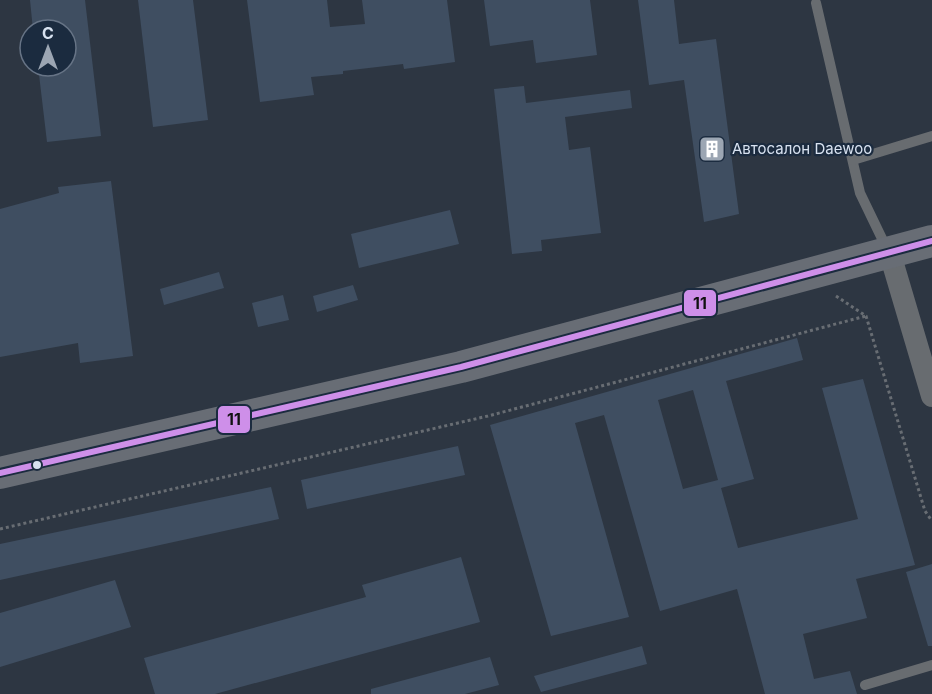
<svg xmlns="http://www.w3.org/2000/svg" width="932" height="694" font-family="Inter,sans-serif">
	<rect width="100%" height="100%" fill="#2d3642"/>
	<g fill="#3f4e61" fill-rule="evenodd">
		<path d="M 30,0 L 85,0 L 101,136 L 47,142 L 38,66 L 66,66 L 66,30 L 33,30 Z"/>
		<path d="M 138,0 L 193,0 L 208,120 L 153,127 Z"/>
		<path d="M 247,0 L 327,0 L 330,27 L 365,24 L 362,0 L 447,0 L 455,62 L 404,69 L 403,64 L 343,71 L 343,74 L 311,77 L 314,95 L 260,102 Z"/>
		<path d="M 484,0 L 590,0 L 597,55 L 536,63 L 533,40 L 490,46 Z"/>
		<path d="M 638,0 L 674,0 L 679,44 L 716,39 L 739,214 L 704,222 L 684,80 L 649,85 Z"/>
		<path d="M 524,86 L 526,103 L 630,90 L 632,108 L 565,117 L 569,150 L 590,147 L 601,233 L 541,240 L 542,251 L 512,254 L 494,89 Z"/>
		<path d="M 111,181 L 133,356 L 80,363 L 78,343 L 0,357 L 0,209 L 59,193 L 58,187 Z"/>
		<path d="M 450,210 L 459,244 L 359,268 L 351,234 Z"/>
		<path d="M 219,272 L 224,288 L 164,305 L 160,289 Z"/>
		<path d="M 353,285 L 358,300 L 317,312 L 313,296 Z"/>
		<path d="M 283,295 L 289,320 L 258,327 L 252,303 Z"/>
		<path d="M 797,338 L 803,360 L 726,381 L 754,479 L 721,488 L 738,548 L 858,519 L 822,388 L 863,379 L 915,565 L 856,579 L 867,618 L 803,634 L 814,679 L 850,671 L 857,694 L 765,694 L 737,589 L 660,611 L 604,415 L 575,423 L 629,617 L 551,636 L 490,425 ZM 693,390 L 718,480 L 683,489 L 658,400 Z"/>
		<path d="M 458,446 L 465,475 L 307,509 L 301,480 Z"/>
		<path d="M 271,487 L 279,519 L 0,580 L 0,544 Z"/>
		<path d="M 461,557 L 480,622 L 215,694 L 155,694 L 144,658 L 366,597 L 362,585 Z"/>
		<path d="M 932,564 L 932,646 L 928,646 L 906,572 Z"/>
		<path d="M 115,580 L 131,627 L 0,667 L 0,613 Z"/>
		<path d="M 642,646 L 647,664 L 541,692 L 534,676 Z"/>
		<path d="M 490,657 L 499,685 L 465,694 L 371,694 L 371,689 Z"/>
	</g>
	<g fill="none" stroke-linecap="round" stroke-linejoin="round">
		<g stroke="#686d73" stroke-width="3" stroke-dasharray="3 3" stroke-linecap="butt">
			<path d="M 836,296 L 866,316 L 925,511 L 932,521"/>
			<path d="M 0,529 L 488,416 L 866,316"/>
		</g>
		<g stroke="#686c70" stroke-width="10">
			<path d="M 816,3 L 860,193 L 887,249"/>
			<path d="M 853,160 L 932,136"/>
			<path d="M 865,685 L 932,665"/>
		</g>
		<path stroke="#686c70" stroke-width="22" d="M 890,254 L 932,396"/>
		<path stroke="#686d75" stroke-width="32" d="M 0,473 L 461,367 L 932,241"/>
		<defs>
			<path id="bus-1" d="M 0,473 L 461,367 L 932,241"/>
		</defs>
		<use href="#bus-1" stroke="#1b2b3f" stroke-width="10"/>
		<use href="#bus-1" stroke="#ce8fe9" stroke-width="6"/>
	</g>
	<defs>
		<symbol id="building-square" viewBox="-11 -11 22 22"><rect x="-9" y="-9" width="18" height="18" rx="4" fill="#9ca6b3" stroke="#1b2b3f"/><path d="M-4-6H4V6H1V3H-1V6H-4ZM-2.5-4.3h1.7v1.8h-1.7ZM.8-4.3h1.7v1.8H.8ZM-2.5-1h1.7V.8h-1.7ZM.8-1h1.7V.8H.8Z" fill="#fff"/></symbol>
	</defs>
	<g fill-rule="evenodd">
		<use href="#building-square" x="697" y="134" width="30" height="30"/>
	</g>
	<circle fill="#d8e2f0" stroke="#1b2b3f" stroke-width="2" cx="37" cy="465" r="5"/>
	<g text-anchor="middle" stroke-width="4.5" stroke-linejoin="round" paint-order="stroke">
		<g font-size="15" fill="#d8e2f0" stroke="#1b2b3f" text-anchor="start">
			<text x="732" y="154">Автосалон Daewoo</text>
		</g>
	</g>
	<g stroke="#1b2b3f" stroke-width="2">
		<rect x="683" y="289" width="34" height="28" rx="6" fill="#ce8fe9"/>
		<rect x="217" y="405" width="34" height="29" rx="6" fill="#ce8fe9"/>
	</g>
	<g font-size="16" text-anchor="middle" font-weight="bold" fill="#111">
		<text x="700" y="309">11</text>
		<text x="234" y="425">11</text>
	</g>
	<g transform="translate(48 48)"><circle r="28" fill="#1b2b3f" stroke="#677486" stroke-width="1.5"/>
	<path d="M0-4.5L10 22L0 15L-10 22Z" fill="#9ca6b3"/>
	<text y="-9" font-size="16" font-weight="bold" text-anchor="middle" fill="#d8e2f0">С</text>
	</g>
</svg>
